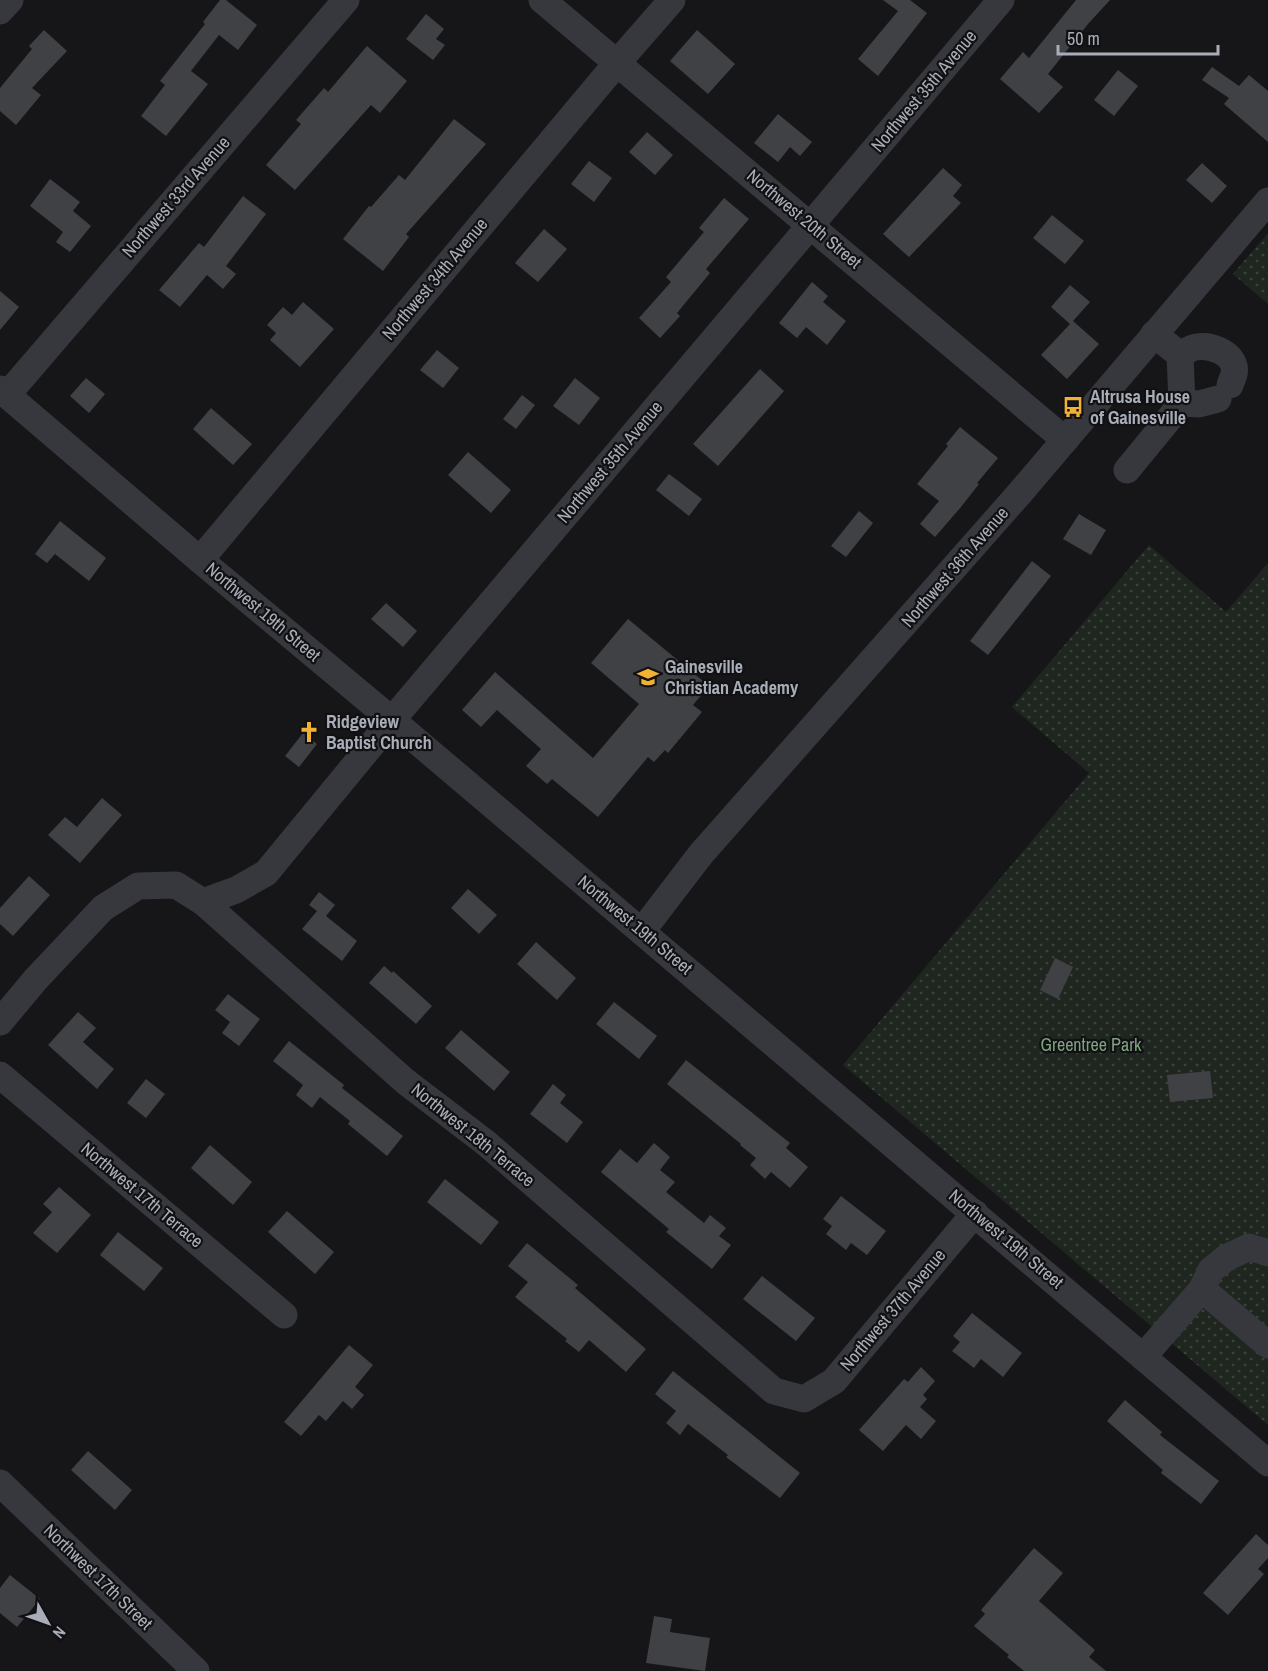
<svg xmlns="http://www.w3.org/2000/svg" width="1268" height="1671" font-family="'Archivo Narrow',sans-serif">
	<defs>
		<pattern id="park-dots" width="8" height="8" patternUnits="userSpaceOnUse" patternTransform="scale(1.5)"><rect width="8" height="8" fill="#1e261f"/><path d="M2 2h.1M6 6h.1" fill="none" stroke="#3c433d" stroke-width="1.8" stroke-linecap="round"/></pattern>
	</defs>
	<rect width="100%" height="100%" fill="#161618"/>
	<g fill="url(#park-dots)">
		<path d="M 1268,233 L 1268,304 L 1233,274 Z"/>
		<path d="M 1149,545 L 1226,612 L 1268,563 L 1268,1425 L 843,1065 L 1089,773 L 1012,707 Z"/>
	</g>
	<g fill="#404145">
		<path d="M 220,0 L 226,0 L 257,25 L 238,50 L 219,35 L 191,71 L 208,84 L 166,136 L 141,116 L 165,85 L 160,81 L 205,24 L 203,22 Z"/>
		<path d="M 883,0 L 910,0 L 927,13 L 878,76 L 858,59 L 898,11 Z"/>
		<path d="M 1076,0 L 1110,0 L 1088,24 L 1048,74 L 1063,87 L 1039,113 L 1000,79 L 1023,52 L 1029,58 Z"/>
		<path d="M 426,14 L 444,29 L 436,39 L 445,45 L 433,60 L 406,39 Z"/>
		<path d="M 44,30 L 67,51 L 32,88 L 41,95 L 16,125 L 0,111 L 0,88 L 32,49 L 29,46 Z"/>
		<path d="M 697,30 L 735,64 L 708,94 L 670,61 Z"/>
		<path d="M 367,46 L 407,81 L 380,113 L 371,105 L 295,190 L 266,165 L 301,124 L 296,120 L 324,88 L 328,92 Z"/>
		<path d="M 1212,67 L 1239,86 L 1249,75 L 1268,91 L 1268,142 L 1224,104 L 1229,98 L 1202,80 Z"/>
		<path d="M 1118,70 L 1138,86 L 1114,116 L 1094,100 Z"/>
		<path d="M 778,114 L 812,142 L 800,156 L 790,147 L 778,162 L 754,143 Z"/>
		<path d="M 454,119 L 486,144 L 406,234 L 409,237 L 383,271 L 343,239 L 369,206 L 371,207 L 399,175 L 405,180 Z"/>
		<path d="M 647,132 L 673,155 L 655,175 L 629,152 Z"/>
		<path d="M 589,161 L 612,178 L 594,202 L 571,184 Z"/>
		<path d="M 1202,163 L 1227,186 L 1212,203 L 1186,180 Z"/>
		<path d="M 943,168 L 962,185 L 953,196 L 961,203 L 909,257 L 883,234 Z"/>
		<path d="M 50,179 L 80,202 L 73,211 L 91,226 L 70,252 L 56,242 L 63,232 L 30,206 Z"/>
		<path d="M 243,196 L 266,214 L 226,266 L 236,274 L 223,289 L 207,275 L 180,307 L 159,290 L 199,243 L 204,247 Z"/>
		<path d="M 724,198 L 749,219 L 706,269 L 710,273 L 677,313 L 680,316 L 660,338 L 639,318 L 671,282 L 666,277 L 704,232 L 699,228 Z"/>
		<path d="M 1052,215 L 1084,241 L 1065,264 L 1033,238 Z"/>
		<path d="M 544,229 L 567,249 L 538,282 L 515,263 Z"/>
		<path d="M 812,282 L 828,296 L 823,302 L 846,321 L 827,345 L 806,327 L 797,338 L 779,323 Z"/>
		<path d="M 1070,285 L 1090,302 L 1073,321 L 1099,344 L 1067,379 L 1041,355 L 1070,324 L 1051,307 Z"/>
		<path d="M 0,291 L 19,307 L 0,330 Z"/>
		<path d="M 303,302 L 334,329 L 300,367 L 270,340 L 276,333 L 267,325 L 283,307 L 292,315 Z"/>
		<path d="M 437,350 L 459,368 L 443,388 L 420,370 Z"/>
		<path d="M 760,369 L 784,391 L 718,466 L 693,444 Z"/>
		<path d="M 86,378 L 105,394 L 89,413 L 70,396 Z"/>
		<path d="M 575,378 L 600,398 L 579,425 L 553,406 Z"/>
		<path d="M 522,395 L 535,405 L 516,429 L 503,419 Z"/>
		<path d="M 211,408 L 252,444 L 233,465 L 193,429 Z"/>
		<path d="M 960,427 L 998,458 L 977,483 L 979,484 L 961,507 L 935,537 L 920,524 L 939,501 L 917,484 L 948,446 L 946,444 Z"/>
		<path d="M 468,452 L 511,490 L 491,513 L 448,475 Z"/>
		<path d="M 669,474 L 702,499 L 689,516 L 656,490 Z"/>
		<path d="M 859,511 L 873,523 L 846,557 L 831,546 Z"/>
		<path d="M 1079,514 L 1106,530 L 1091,555 L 1063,539 Z"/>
		<path d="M 60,521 L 106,558 L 89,581 L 55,554 L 47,563 L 35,554 Z"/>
		<path d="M 1032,561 L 1051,576 L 988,655 L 970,641 Z"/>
		<path d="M 386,603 L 417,631 L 403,647 L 371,619 Z"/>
		<path d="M 628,619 L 709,686 L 693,705 L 702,712 L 668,753 L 665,750 L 654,762 L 648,757 L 598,817 L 552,779 L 547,784 L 526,766 L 541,749 L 497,710 L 481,727 L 462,710 L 495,672 L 593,758 L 639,704 L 591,663 Z"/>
		<path d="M 303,733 L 317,744 L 299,767 L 285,756 Z"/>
		<path d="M 102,798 L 122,815 L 80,863 L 48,835 L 65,817 L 77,827 Z"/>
		<path d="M 29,876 L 50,895 L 13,936 L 0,924 L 0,908 Z"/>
		<path d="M 468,889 L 497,915 L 479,934 L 451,908 Z"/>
		<path d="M 319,892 L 335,905 L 326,916 L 357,941 L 342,961 L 302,929 L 317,911 L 309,905 Z"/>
		<path d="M 536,942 L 576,978 L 557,1000 L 517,964 Z"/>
		<path d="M 1055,958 L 1073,967 L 1058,999 L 1040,990 Z"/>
		<path d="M 384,966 L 392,973 L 393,971 L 432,1006 L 416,1024 L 369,983 Z"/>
		<path d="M 228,994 L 260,1019 L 239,1046 L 222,1033 L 230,1022 L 215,1010 Z"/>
		<path d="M 614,1002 L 657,1036 L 639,1059 L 596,1024 Z"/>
		<path d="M 78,1012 L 96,1028 L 83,1042 L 114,1069 L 97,1089 L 48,1045 Z"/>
		<path d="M 461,1030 L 510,1072 L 494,1091 L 445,1048 Z"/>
		<path d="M 289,1041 L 344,1085 L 342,1088 L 403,1136 L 387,1156 L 348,1124 L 350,1121 L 320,1097 L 312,1108 L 296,1095 L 303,1085 L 273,1061 Z"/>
		<path d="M 686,1060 L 790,1143 L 786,1148 L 808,1167 L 790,1188 L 771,1172 L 765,1179 L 750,1165 L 756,1158 L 740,1145 L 741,1144 L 667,1084 Z"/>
		<path d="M 1210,1071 L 1213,1098 L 1170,1102 L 1167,1075 Z"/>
		<path d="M 146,1079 L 165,1094 L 146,1118 L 127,1103 Z"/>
		<path d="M 553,1084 L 566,1095 L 560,1103 L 583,1122 L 567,1143 L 530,1114 Z"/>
		<path d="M 654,1143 L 670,1157 L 660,1170 L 675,1182 L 666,1192 L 704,1223 L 710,1215 L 726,1228 L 719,1236 L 731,1245 L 712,1269 L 666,1232 L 669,1229 L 601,1172 L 620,1149 L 637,1163 Z"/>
		<path d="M 210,1145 L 252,1182 L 233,1205 L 191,1168 Z"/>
		<path d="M 445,1179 L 499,1222 L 481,1245 L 427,1202 Z"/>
		<path d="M 59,1187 L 91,1215 L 57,1253 L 33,1233 L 52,1212 L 43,1204 Z"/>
		<path d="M 841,1196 L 886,1231 L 867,1255 L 851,1243 L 846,1250 L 826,1234 L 832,1226 L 823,1219 Z"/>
		<path d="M 287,1211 L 334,1252 L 315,1274 L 268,1232 Z"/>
		<path d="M 118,1232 L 163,1268 L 144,1291 L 100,1255 Z"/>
		<path d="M 527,1243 L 578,1285 L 575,1288 L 646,1349 L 626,1372 L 589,1340 L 579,1352 L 565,1341 L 567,1339 L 515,1297 L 528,1282 L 508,1266 Z"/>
		<path d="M 762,1276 L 815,1318 L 796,1341 L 743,1299 Z"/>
		<path d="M 972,1313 L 1022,1353 L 1003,1377 L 981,1359 L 974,1368 L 952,1351 L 960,1342 L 953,1336 Z"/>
		<path d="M 349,1345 L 373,1365 L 355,1387 L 364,1395 L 352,1409 L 343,1401 L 326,1421 L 319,1415 L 301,1436 L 284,1422 Z"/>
		<path d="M 921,1367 L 935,1381 L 923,1395 L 927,1399 L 920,1407 L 936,1421 L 921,1439 L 906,1425 L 883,1451 L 859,1430 L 904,1379 L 908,1382 Z"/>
		<path d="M 673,1371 L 800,1473 L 780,1498 L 726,1457 L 728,1455 L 688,1424 L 680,1435 L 666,1423 L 676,1411 L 655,1394 Z"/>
		<path d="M 1125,1400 L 1162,1432 L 1160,1435 L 1219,1481 L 1201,1504 L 1161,1473 L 1163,1470 L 1107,1421 Z"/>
		<path d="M 88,1451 L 132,1490 L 115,1510 L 71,1470 Z"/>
		<path d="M 1256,1534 L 1268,1545 L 1268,1558 L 1258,1569 L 1264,1574 L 1228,1615 L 1203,1593 Z"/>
		<path d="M 1034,1548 L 1063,1573 L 1039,1601 L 1095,1650 L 1089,1657 L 1106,1671 L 1024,1671 L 1007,1657 L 1009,1655 L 974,1626 L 985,1614 L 981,1610 Z"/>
		<path d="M 10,1575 L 40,1599 L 17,1627 L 0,1613 L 0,1588 Z"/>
		<path d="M 654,1616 L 672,1619 L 670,1632 L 710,1638 L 705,1671 L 646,1663 Z"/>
	</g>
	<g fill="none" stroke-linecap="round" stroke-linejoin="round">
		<g stroke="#37383d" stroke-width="27">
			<path d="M 542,0 L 1065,440"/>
			<path d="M 0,11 L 10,0"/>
			<path d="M 1180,355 C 1185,352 1192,347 1197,347 C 1211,345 1230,352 1234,366 C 1236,373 1232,379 1230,385"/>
			<path d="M 0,389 L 200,560 L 392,720 L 1268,1463"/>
			<path d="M 7,395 L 346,0"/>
			<path d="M 1182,403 L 1199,404 L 1218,399"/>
			<path d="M 1127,470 L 1182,403 L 1180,355 L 1154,334"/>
			<path d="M 200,560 L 617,63 L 672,0"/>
			<path d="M 203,902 L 236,890 L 266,873 L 392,720 L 1001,0"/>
			<path d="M 642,931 L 701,854 L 1019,494 L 1268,201"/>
			<path d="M 0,1022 L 36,979 L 103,908 L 138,886 L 176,885 L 203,902 L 406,1082 L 486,1143 L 774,1391 L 804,1399 L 834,1381 L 975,1213"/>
			<path d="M 0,1075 L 284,1315"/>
			<path d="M 1202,1289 L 1268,1345"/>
			<path d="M 1143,1357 L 1202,1289 L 1211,1270 L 1226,1258 L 1249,1247 L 1268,1253"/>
			<path d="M 0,1483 L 196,1671"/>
		</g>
	</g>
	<defs>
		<symbol id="bus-bare" viewBox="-9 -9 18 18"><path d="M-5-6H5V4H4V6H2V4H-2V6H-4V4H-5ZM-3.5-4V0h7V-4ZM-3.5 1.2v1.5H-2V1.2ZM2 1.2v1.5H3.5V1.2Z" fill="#f2b134" stroke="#111113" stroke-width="2.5" paint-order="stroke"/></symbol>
		<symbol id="school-bare" viewBox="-9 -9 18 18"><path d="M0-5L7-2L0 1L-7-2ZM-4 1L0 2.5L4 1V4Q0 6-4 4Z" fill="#f2b134" stroke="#111113" stroke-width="2.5" paint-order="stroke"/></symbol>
		<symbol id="church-bare" viewBox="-9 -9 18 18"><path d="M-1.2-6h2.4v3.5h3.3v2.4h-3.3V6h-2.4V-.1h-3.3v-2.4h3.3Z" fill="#f2b134" stroke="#111113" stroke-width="2.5" paint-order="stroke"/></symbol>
	</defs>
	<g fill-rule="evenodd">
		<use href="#bus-bare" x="1058" y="392" width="30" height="30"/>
		<use href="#school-bare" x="633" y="662" width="30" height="30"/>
		<use href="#church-bare" x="294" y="717" width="30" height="30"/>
	</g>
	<g text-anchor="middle" stroke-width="4.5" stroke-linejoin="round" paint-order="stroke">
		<g font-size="18" fill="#a8adb8" stroke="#111113">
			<text transform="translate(924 91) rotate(-50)" y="6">Northwest 35th Avenue</text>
			<text transform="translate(176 197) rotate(-49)" y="6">Northwest 33rd Avenue</text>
			<text transform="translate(804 219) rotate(40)" y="6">Northwest 20th Street</text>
			<text transform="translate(435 279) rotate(-50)" y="6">Northwest 34th Avenue</text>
			<text transform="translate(610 462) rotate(-50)" y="6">Northwest 35th Avenue</text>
			<text transform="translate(955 567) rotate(-49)" y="6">Northwest 36th Avenue</text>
			<text transform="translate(263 612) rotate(40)" y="6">Northwest 19th Street</text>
			<text transform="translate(635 925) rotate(40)" y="6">Northwest 19th Street</text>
			<text transform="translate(473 1135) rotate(39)" y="6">Northwest 18th Terrace</text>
			<text transform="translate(142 1195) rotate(40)" y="6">Northwest 17th Terrace</text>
			<text transform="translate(1006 1239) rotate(40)" y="6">Northwest 19th Street</text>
			<text transform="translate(893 1310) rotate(-50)" y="6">Northwest 37th Avenue</text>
			<text transform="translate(98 1577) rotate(44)" y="6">Northwest 17th Street</text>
		</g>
		<g font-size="18" font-weight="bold" fill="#a8adb8" stroke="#111113" text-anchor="start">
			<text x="1090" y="403">Altrusa House<tspan x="1090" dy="21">of Gainesville</tspan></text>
			<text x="665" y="673">Gainesville<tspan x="665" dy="21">Christian Academy</tspan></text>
			<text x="326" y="728">Ridgeview<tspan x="326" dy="21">Baptist Church</tspan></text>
		</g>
		<g font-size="18" fill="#7fa381" stroke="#111113">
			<text x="1091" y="1051">Greentree Park</text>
		</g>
	</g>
	<g transform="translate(48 1623) rotate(130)" stroke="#111113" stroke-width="4.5" paint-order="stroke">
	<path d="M0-4.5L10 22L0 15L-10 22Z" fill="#a8adb8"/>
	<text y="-9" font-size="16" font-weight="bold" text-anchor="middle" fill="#a8adb8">N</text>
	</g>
	<path d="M1058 45v9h160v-9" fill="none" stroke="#a8adb8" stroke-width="3"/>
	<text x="1067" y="45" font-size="18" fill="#a8adb8" stroke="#111113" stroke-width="4.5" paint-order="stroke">50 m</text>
</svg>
